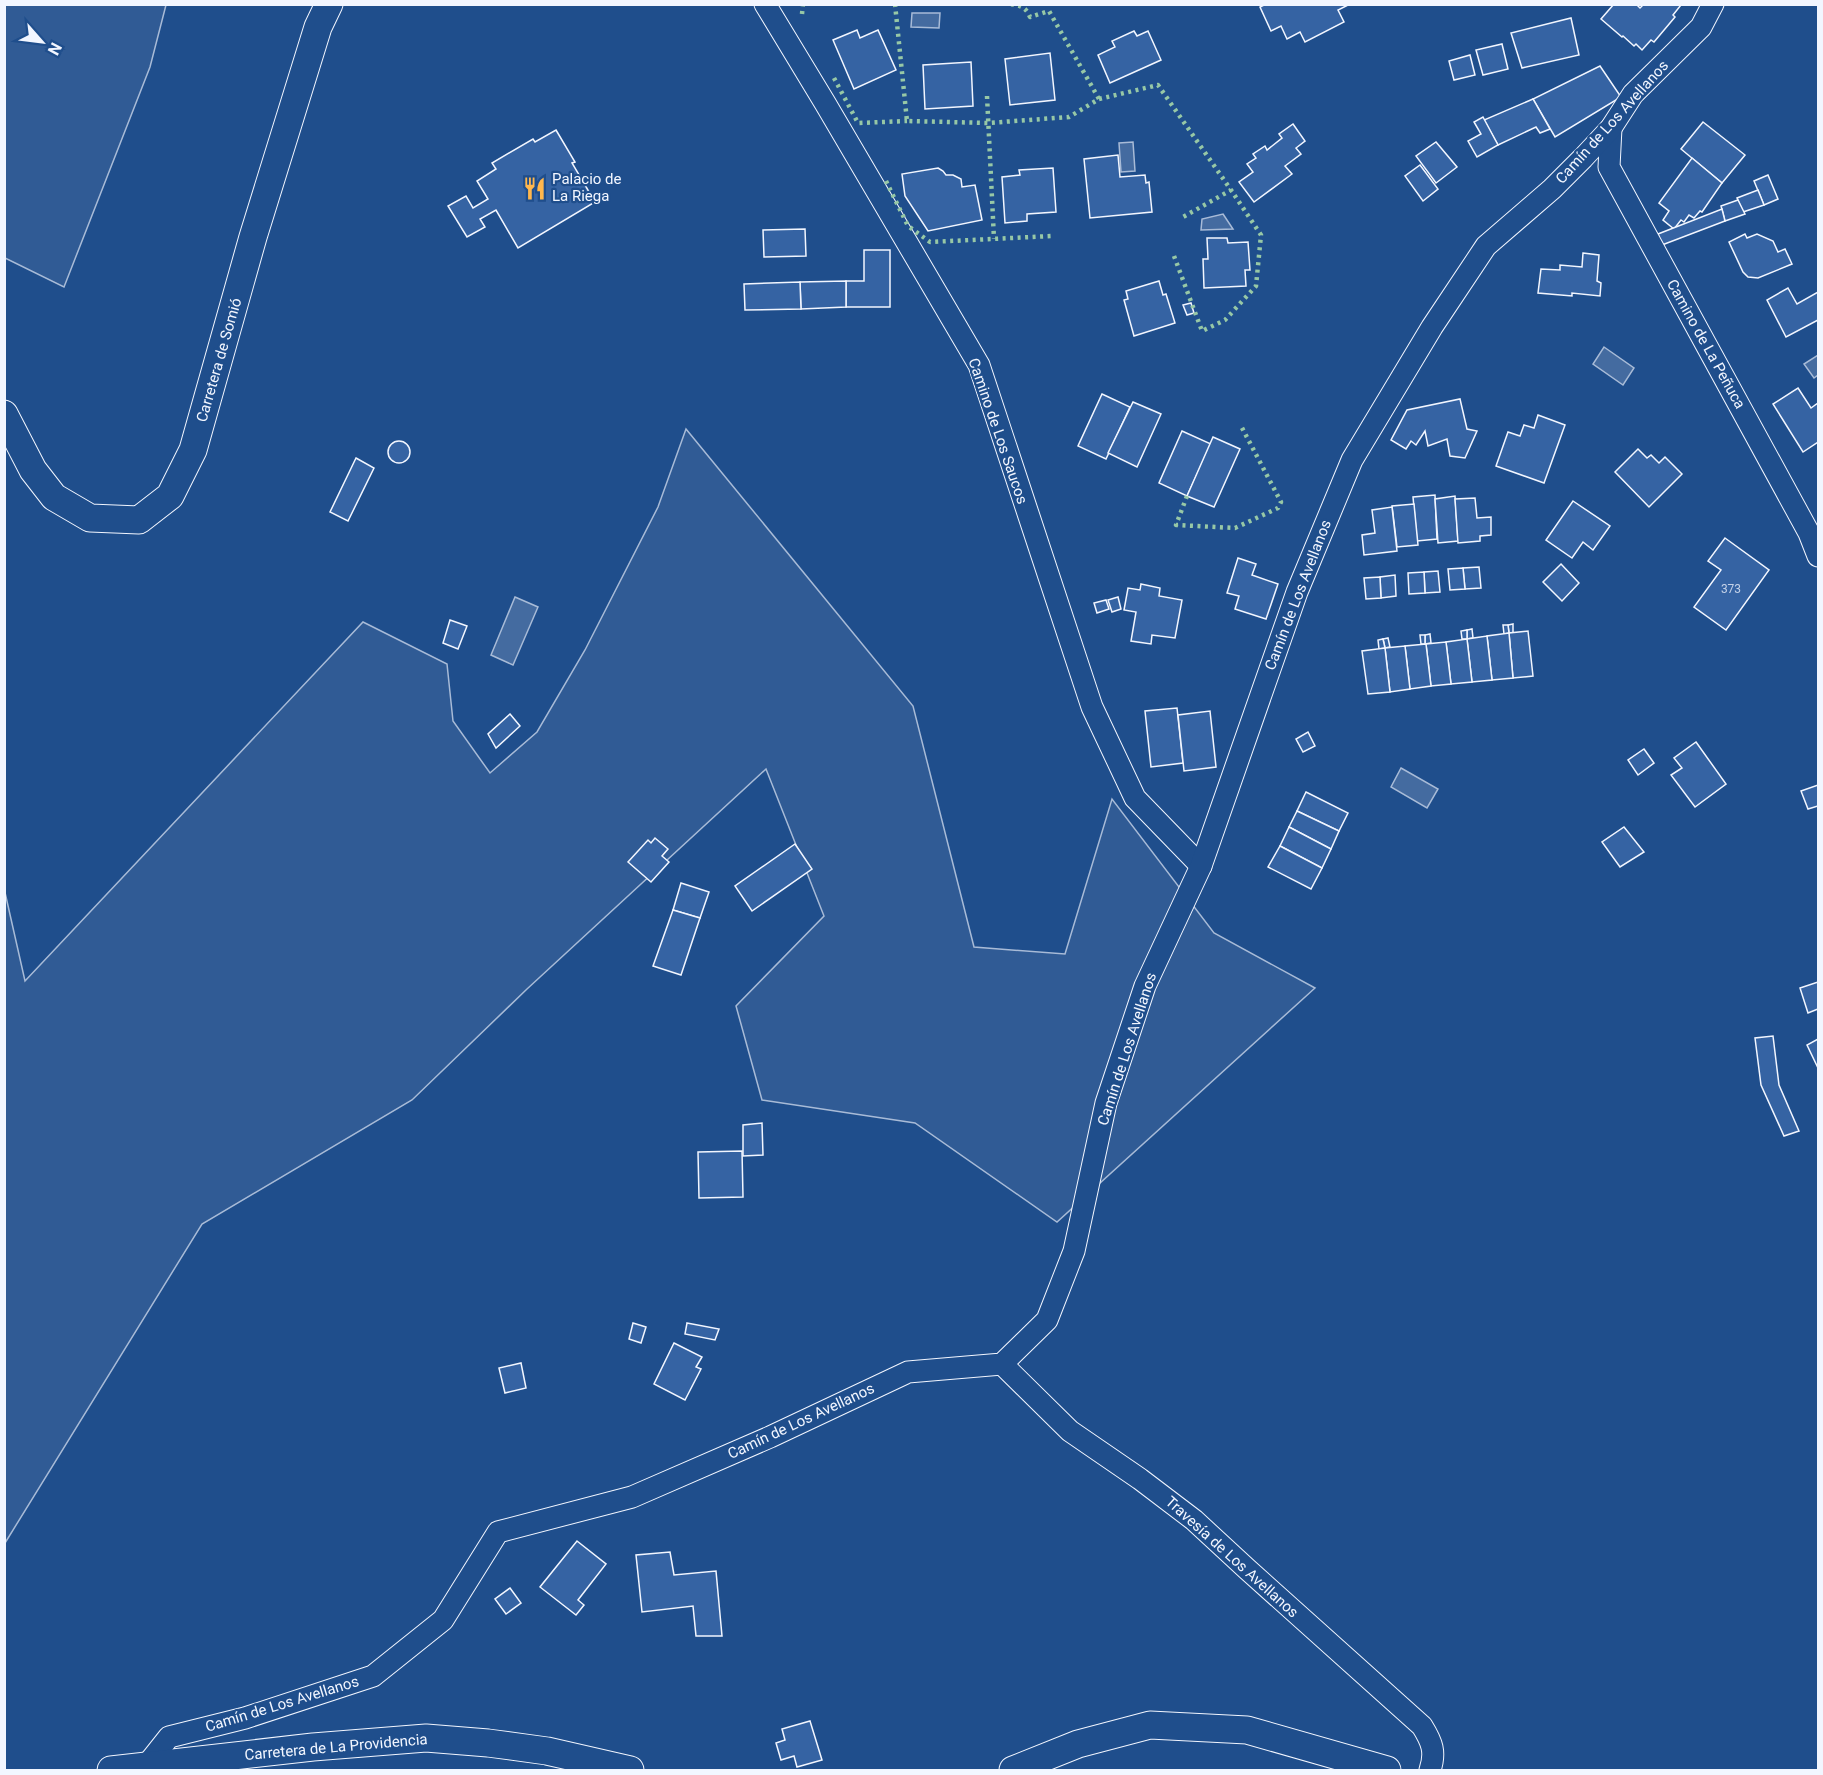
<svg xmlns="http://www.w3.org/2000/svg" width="1823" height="1775" font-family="Roboto,sans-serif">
	<rect width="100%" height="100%" fill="#1f4e8c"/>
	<g fill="#305b95" stroke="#a8bbd7" stroke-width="1.5">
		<path d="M 4,5 L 166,5 L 150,67 L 64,287 L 5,258 Z"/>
		<path d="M 686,429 L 913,706 L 974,947 L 1065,954 L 1112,799 L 1214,933 L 1315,988 L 1057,1222 L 915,1123 L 762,1100 L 736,1006 L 824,916 L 766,769 L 527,989 L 412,1100 L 202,1224 L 5,1543 L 4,888 L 25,981 L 363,622 L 447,664 L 453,721 L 490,773 L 537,732 L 585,650 L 658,507 Z"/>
	</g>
	<g fill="#446ba0" stroke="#a8bbd7" stroke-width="1.5">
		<path d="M 912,13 L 940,13 L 939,28 L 911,27 Z"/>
		<path d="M 1133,142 L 1135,171 L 1121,172 L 1119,143 Z"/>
		<path d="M 1223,214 L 1233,229 L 1201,230 L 1202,219 Z"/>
		<path d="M 1604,347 L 1634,368 L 1623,385 L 1593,364 Z"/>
		<path d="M 1818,355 L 1818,375 L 1814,378 L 1804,364 Z"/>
		<path d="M 515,597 L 538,607 L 513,665 L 491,655 Z"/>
		<path d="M 1401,768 L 1438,789 L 1427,808 L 1391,787 Z"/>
	</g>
	<g fill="#3563a3" stroke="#f2f6ff" stroke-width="1.5">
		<path d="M 1266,4 L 1350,4 L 1338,10 L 1344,22 L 1305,42 L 1300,32 L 1287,39 L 1281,26 L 1271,31 L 1260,7 Z"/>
		<path d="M 1614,4 L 1636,4 L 1640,8 L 1644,4 L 1681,5 L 1673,15 L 1675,17 L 1654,42 L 1651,40 L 1642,50 L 1636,44 L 1634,46 L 1623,36 L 1622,37 L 1601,19 Z"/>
		<path d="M 1571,18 L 1579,55 L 1522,68 L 1511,33 Z"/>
		<path d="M 857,30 L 860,38 L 878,30 L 896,70 L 854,89 L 833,40 Z"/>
		<path d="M 1134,31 L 1137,36 L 1148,31 L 1161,60 L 1110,83 L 1098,55 L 1115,47 L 1112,41 Z"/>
		<path d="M 1502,44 L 1508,69 L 1483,75 L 1476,50 Z"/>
		<path d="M 1050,53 L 1055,100 L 1010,105 L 1005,59 Z"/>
		<path d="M 1470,55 L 1475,75 L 1454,80 L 1449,61 Z"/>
		<path d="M 971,62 L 973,106 L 925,109 L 923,65 Z"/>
		<path d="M 1600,66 L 1621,97 L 1555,137 L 1533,99 Z"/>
		<path d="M 1533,99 L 1550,129 L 1540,133 L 1536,127 L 1498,145 L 1484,120 Z"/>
		<path d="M 1483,117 L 1498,145 L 1477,157 L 1468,141 L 1481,134 L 1474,122 Z"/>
		<path d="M 1703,122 L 1745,155 L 1722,183 L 1681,149 Z"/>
		<path d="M 1293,124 L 1305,141 L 1296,148 L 1301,154 L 1285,166 L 1292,174 L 1254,202 L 1239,182 L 1253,172 L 1247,164 L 1256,158 L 1253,154 L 1265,146 L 1267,150 L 1282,138 L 1279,134 Z"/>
		<path d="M 556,130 L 575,162 L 572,163 L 595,202 L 518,248 L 496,210 L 480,219 L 485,227 L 467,237 L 448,206 L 466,196 L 473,208 L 488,199 L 477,181 L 496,169 L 492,163 L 533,139 L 535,142 Z"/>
		<path d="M 1436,142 L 1457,167 L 1436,183 L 1416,156 Z"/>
		<path d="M 1118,155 L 1120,177 L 1145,175 L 1146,183 L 1149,182 L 1152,212 L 1090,218 L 1084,159 Z"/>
		<path d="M 1692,158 L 1722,183 L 1702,212 L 1700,211 L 1694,218 L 1689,215 L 1684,222 L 1681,220 L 1674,229 L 1663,220 L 1669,211 L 1659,203 Z"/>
		<path d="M 1420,165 L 1438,189 L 1423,201 L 1405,176 Z"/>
		<path d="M 938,168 L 943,171 L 946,175 L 953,175 L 961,179 L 962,187 L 975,185 L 982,220 L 928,231 L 905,196 L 902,174 Z"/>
		<path d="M 1053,168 L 1056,212 L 1027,214 L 1027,221 L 1005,223 L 1002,177 L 1020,175 L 1019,170 Z"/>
		<path d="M 1768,175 L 1778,199 L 1764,205 L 1754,181 Z"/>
		<path d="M 1758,190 L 1764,205 L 1743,212 L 1737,198 Z"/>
		<path d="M 1738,200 L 1745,214 L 1725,221 L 1721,206 Z"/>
		<path d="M 1722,209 L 1725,221 L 1662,245 L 1658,234 Z"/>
		<path d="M 805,229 L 806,256 L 764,257 L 763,230 Z"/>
		<path d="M 1745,234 L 1747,238 L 1757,234 L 1773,241 L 1778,252 L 1785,249 L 1792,264 L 1758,278 L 1748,277 L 1743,272 L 1729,242 Z"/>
		<path d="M 1207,238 L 1227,238 L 1228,243 L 1248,242 L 1250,270 L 1245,270 L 1246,286 L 1204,288 L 1203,259 L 1208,259 Z"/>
		<path d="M 864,250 L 890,250 L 890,307 L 846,307 L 846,281 L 864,281 Z"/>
		<path d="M 1583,253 L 1599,255 L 1597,281 L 1601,283 L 1600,296 L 1572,293 L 1572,296 L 1538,293 L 1541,269 L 1560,270 L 1560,265 L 1582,267 Z"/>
		<path d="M 846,281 L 846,307 L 801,309 L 800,282 Z"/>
		<path d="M 1159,281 L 1163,295 L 1166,294 L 1175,323 L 1134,336 L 1124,300 L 1128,299 L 1126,291 Z"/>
		<path d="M 800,282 L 801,309 L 745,310 L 744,284 Z"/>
		<path d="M 1788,288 L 1797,304 L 1818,292 L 1818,320 L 1786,337 L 1767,300 Z"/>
		<path d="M 1191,303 L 1194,313 L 1187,315 L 1183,305 Z"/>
		<path d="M 1798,388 L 1811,408 L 1818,403 L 1818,442 L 1803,452 L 1773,404 Z"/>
		<path d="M 1102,394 L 1130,407 L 1106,459 L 1078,446 Z"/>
		<path d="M 1460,399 L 1467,429 L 1477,431 L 1465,458 L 1450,456 L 1447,439 L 1428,446 L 1425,431 L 1416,445 L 1411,441 L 1406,449 L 1391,440 L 1407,410 Z"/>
		<path d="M 1133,402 L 1161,414 L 1137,467 L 1108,453 Z"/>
		<path d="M 1538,415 L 1565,425 L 1544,483 L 1496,466 L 1508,432 L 1520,436 L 1524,425 L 1534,428 Z"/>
		<path d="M 1182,431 L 1211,444 L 1187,496 L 1159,483 Z"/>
		<path d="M 1213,437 L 1240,449 L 1214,507 L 1187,496 Z"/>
		<circle cx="399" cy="452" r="11"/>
		<path d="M 1638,449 L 1647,458 L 1651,455 L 1659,463 L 1665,457 L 1682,474 L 1649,507 L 1615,472 Z"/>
		<path d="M 356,458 L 374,468 L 348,521 L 330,512 Z"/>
		<path d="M 1435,495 L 1437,539 L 1417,541 L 1413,497 Z"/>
		<path d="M 1455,496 L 1458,541 L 1438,543 L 1435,499 Z"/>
		<path d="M 1475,498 L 1477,518 L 1491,517 L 1491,535 L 1480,536 L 1480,541 L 1458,543 L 1455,499 Z"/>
		<path d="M 1573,501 L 1610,526 L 1593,550 L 1583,542 L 1572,558 L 1546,540 Z"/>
		<path d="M 1414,504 L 1418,545 L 1397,547 L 1392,506 Z"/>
		<path d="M 1392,507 L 1397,551 L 1364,555 L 1362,535 L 1375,533 L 1372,510 Z"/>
		<path d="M 1725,538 L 1769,570 L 1726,630 L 1694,607 L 1721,570 L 1708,561 Z"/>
		<path d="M 1238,558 L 1256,564 L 1252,575 L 1278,584 L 1266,619 L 1235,609 L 1239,596 L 1227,593 Z"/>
		<path d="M 1561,564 L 1579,583 L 1562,601 L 1543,582 Z"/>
		<path d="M 1479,567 L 1481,588 L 1465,589 L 1463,568 Z"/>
		<path d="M 1463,568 L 1465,589 L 1450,590 L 1448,569 Z"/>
		<path d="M 1438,571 L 1440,592 L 1425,593 L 1424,572 Z"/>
		<path d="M 1424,572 L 1425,593 L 1409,594 L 1408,573 Z"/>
		<path d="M 1395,575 L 1396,596 L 1381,598 L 1380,577 Z"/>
		<path d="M 1380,577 L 1381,598 L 1366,599 L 1364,578 Z"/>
		<path d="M 1141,584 L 1160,588 L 1159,596 L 1182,600 L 1175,638 L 1152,635 L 1151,644 L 1131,641 L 1136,612 L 1124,610 L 1128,588 L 1140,590 Z"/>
		<path d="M 1118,597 L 1121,609 L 1112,612 L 1108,600 Z"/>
		<path d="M 1106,600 L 1109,609 L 1097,613 L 1094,603 Z"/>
		<path d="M 450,620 L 467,626 L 458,649 L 443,643 Z"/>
		<path d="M 1513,624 L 1513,633 L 1509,633 L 1508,625 Z"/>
		<path d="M 1503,625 L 1508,625 L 1509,633 L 1504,634 Z"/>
		<path d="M 1472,629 L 1473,638 L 1467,639 L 1467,630 Z"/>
		<path d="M 1467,630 L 1467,639 L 1462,639 L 1461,631 Z"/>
		<path d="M 1528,631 L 1533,676 L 1513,678 L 1509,633 Z"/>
		<path d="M 1509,633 L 1513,678 L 1492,680 L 1487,636 Z"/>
		<path d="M 1430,634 L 1431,643 L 1425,644 L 1425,635 Z"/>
		<path d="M 1420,635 L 1425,635 L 1425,644 L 1421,644 Z"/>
		<path d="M 1487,636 L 1492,680 L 1472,682 L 1467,639 Z"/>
		<path d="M 1388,638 L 1390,647 L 1385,648 L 1383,639 Z"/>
		<path d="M 1383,639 L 1385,648 L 1379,649 L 1378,640 Z"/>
		<path d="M 1467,639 L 1472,682 L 1451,684 L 1446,642 Z"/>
		<path d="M 1446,642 L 1451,684 L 1431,686 L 1426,644 Z"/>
		<path d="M 1426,644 L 1431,686 L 1410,689 L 1405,646 Z"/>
		<path d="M 1405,646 L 1410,689 L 1390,692 L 1385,648 Z"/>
		<path d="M 1385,648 L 1390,692 L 1368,694 L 1362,651 Z"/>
		<path d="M 1177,708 L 1183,763 L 1151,767 L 1145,711 Z"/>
		<path d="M 1210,711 L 1216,767 L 1184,771 L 1178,715 Z"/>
		<path d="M 510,714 L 520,726 L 496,748 L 488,734 Z"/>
		<path d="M 1308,732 L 1315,746 L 1303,752 L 1296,739 Z"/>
		<path d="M 1696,742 L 1726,784 L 1695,807 L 1671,775 L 1682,768 L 1674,758 Z"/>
		<path d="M 1644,749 L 1654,763 L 1638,775 L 1628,760 Z"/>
		<path d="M 1818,785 L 1818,806 L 1808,809 L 1801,791 Z"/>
		<path d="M 1306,792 L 1348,813 L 1339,831 L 1297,811 Z"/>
		<path d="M 1297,811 L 1339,831 L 1331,849 L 1289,827 Z"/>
		<path d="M 1289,827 L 1331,849 L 1322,868 L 1280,846 Z"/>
		<path d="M 1624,827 L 1644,852 L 1620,867 L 1602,842 Z"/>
		<path d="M 655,838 L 668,849 L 662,856 L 669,862 L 651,882 L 628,862 L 648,840 L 651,843 Z"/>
		<path d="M 795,844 L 812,869 L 752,911 L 735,886 Z"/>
		<path d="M 1280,846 L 1322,868 L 1311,889 L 1268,867 Z"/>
		<path d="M 681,883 L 709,892 L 700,918 L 673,910 Z"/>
		<path d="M 673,910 L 700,918 L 681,975 L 653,966 Z"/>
		<path d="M 1818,982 L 1818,1009 L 1808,1013 L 1800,988 Z"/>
		<path d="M 1773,1036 L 1779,1085 L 1799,1131 L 1784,1136 L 1761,1085 L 1755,1038 Z"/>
		<path d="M 1818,1039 L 1818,1068 L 1807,1045 Z"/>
		<path d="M 762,1123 L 763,1155 L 743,1156 L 743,1125 Z"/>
		<path d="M 742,1151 L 743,1197 L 699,1198 L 698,1152 Z"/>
		<path d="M 633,1323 L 646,1327 L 641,1343 L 629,1339 Z"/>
		<path d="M 687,1323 L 719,1329 L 715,1340 L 685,1334 Z"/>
		<path d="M 674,1343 L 702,1357 L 696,1367 L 701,1369 L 685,1400 L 654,1384 Z"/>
		<path d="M 521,1363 L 526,1388 L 505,1393 L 499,1368 Z"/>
		<path d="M 577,1541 L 606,1564 L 578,1600 L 584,1605 L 576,1615 L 540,1587 Z"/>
		<path d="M 670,1552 L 674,1575 L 716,1571 L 722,1636 L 696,1636 L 693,1606 L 642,1612 L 636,1555 Z"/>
		<path d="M 510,1588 L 521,1603 L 506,1614 L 495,1599 Z"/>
		<path d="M 810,1721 L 822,1760 L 797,1767 L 794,1756 L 781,1760 L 776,1743 L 785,1740 L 782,1729 Z"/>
	</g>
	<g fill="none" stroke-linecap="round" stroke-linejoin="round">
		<defs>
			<g id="minor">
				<path d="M 765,4 L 825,103 L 979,365 L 1092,707 L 1135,798 L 1201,866"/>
				<path d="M 1611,128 L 1609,167 L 1809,533 L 1818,556"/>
				<path d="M 1002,1364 L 1070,1431 L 1140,1479 L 1194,1520 L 1247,1569 L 1422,1726 C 1432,1742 1436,1752 1430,1770"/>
				<path d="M 146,1766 L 169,1737 L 245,1718 L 373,1676 L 443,1620 L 498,1532 L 632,1497 L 770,1437 L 908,1372 L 1002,1364 L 1047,1320 L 1074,1251 L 1106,1103 L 1145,986 L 1201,866 L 1297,592 L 1352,460 L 1432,327 L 1486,246 L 1552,189 L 1583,158 L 1611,128 L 1633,94 L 1701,27 L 1713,4"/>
			</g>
			<g id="tertiary">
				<path d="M 4,414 L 33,470 L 54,497 L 90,518 L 139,520 L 170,496 L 193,450 L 253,237 L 318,27 L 329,4"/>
				<path d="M 111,1770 L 313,1747 L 426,1738 L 488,1743 L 547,1751 L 630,1770"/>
				<path d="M 1013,1770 L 1078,1744 L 1150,1725 L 1247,1730 L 1387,1770"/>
			</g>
		</defs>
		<use href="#minor" stroke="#f2f6ff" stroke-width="23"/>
		<use href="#tertiary" stroke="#f2f6ff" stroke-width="29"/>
		<use href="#minor" stroke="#1f4e8c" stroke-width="21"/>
		<use href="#tertiary" stroke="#1f4e8c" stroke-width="27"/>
		<g stroke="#97c8a6" stroke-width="4.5" stroke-dasharray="3 4.5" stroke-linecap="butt">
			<path d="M 895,4 L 907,121 L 988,123 L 1069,117 L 1099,99 L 1049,11 L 1030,17 C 1026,7 1020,5 1009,4"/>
			<path d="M 802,14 L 803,4"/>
			<path d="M 834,78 L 858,123 L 907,121"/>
			<path d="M 987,96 L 994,239"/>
			<path d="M 1099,99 L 1158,85 L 1231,190 L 1183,217"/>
			<path d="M 886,181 L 908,226 L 930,242 L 1052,236"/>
			<path d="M 1174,256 L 1202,331 L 1225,320 L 1256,286 L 1261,235 L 1231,190"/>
			<path d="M 1187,496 L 1176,525 L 1235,528 L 1278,508 L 1281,502 L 1240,424"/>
		</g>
	</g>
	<defs>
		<symbol id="restaurant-bare" viewBox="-9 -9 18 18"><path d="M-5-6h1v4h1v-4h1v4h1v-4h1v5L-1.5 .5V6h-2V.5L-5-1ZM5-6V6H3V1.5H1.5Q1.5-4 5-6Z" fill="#ffb74d" stroke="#1f4e8c" stroke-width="2.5" paint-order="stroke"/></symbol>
	</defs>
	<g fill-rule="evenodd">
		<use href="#restaurant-bare" x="518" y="172" width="33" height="33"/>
	</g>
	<g text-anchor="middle" stroke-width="4.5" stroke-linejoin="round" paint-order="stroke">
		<g font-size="12" fill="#c3d1e8">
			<text x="1731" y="593">373</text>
		</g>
		<g font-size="15" fill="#f2f6ff" stroke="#1f4e8c">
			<text transform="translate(1612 122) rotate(-48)" y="5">Camín de Los Avellanos</text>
			<text transform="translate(1706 344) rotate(61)" y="5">Camino de La Peñuca</text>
			<text transform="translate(219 360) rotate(-74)" y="5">Carretera de Somió</text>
			<text transform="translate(998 431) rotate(71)" y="5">Camino de Los Saucos</text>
			<text transform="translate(1298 595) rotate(-69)" y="5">Camín de Los Avellanos</text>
			<text transform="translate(1127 1049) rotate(-72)" y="5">Camín de Los Avellanos</text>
			<text transform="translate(801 1421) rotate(-25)" y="5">Camín de Los Avellanos</text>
			<text transform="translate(1232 1557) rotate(42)" y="5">Travesía de Los Avellanos</text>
			<text transform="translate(282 1704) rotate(-17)" y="5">Camín de Los Avellanos</text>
			<text transform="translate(336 1747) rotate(-5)" y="5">Carretera de La Providencia</text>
		</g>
		<g font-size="15" fill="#f2f6ff" stroke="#1f4e8c" text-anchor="start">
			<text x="552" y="184">Palacio de<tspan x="552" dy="17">La Riega</tspan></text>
		</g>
	</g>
	<rect width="1823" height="1775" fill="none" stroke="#f2f6ff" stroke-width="12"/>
	<g transform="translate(42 42) rotate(118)" stroke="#1f4e8c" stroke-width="4.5" paint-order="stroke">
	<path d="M0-4.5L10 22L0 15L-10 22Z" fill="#f2f6ff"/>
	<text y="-9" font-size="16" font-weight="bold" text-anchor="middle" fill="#f2f6ff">N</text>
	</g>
</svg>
